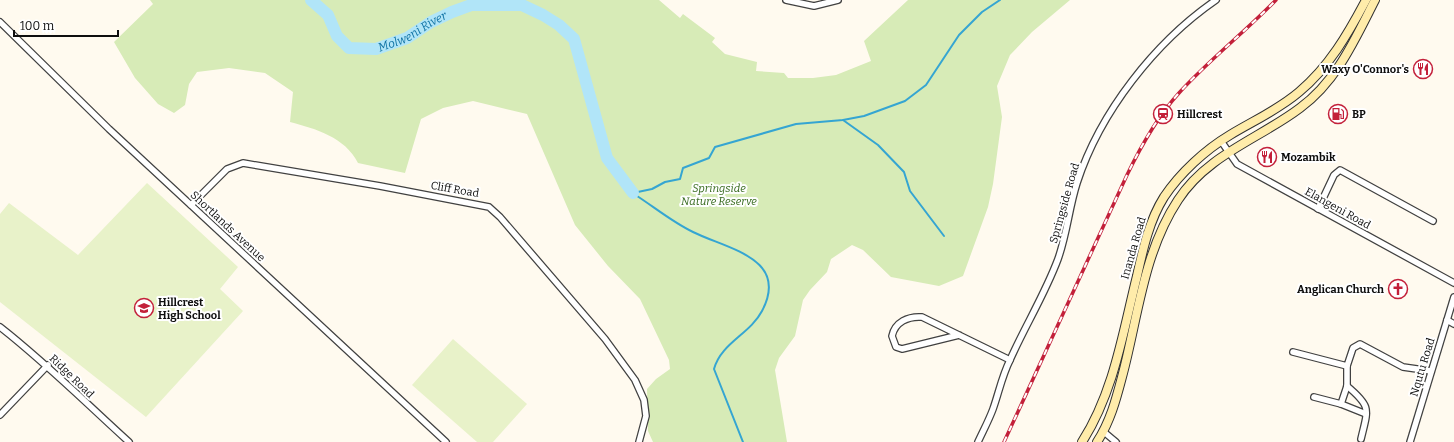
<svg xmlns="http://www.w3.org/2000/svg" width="1454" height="442" font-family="Bitter,serif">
	<rect width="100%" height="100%" fill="#fffaef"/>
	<path fill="#d7ebb7" d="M 150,0 L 659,0 L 680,18 L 683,14 L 715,38 L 712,42 L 725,54 L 757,62 L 756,71 L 784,73 L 788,78 L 813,78 L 836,75 L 871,61 L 864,41 L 908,0 L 1070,0 L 1032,32 L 1010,55 L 997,86 L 1002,117 L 993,184 L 988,207 L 963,276 L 939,286 L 891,277 L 863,250 L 852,245 L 831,259 L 827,272 L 810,290 L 803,300 L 795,336 L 779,358 L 775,370 L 787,442 L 653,442 L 648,431 L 647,389 L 656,379 L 670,369 L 669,360 L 640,299 L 608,266 L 575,225 L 527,114 L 473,101 L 443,108 L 421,119 L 405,173 L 358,163 C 345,137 316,129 290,122 L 293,92 L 265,73 L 229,68 L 197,72 L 189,84 L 185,105 L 174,113 L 158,104 L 135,78 L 114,42 L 153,4 Z"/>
	<g fill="#e8f2c9">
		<path d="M 147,183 L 238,267 L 220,289 L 243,311 L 146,417 L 0,302 L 0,214 L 9,203 L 78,255 Z"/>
		<path d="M 453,339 L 527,404 L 493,442 L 477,442 L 412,385 Z"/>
	</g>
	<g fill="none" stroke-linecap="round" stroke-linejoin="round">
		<g stroke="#35a5d2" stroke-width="2">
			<path d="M 843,120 L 878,145 L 904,172 L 910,191 L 944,236"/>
			<path d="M 633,193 L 652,189 L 665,182 L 680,179 L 683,168 L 709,158 L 715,147 L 796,124 L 843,120 L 864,116 L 905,101 L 926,85 L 959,35 L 982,12 L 1000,0"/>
			<path d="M 634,194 C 653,206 672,222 693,232 C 727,249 790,258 762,311 C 750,334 721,343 714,369 L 743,442"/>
		</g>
		<path stroke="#b1e5f8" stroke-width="12" id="s1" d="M 311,0 L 328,15 L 337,36 L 349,48 L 376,49 L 407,38 L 431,22 L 452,12 L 471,5 L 522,5 L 543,15 L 559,25 L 574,39 L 607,158 L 633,193"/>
		<defs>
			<g id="minor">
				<path d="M 786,0 L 814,6 L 838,0"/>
				<path d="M 0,22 L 109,129 L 446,442"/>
				<path d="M 1221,141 L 1237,164 L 1454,283"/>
				<path d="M 191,205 L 227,169 L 243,163 L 380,186 L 489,207 L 500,217 L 605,339 L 635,380 L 644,400 L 646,416 L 639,442"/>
				<path d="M 1318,209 L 1334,175 L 1340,170 L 1433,221"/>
				<path d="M 1447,320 L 1454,324"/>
				<path d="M 0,327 C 45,362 86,403 129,442"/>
				<path d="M 959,335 L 902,349 L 896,347 L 892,336 C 895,322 908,316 922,317 L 1010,360"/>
				<path d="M 1293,352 L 1347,366 L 1353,348 L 1360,344 L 1403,367 L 1431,371"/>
				<path d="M 1347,386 C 1372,407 1368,409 1361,439"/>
				<path d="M 1314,397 L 1341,404 L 1366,414"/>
				<path d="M 1341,404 L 1347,386 L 1347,366"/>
				<path d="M 0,415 L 48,365"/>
				<path d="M 1104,432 L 1116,442"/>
				<path d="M 978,442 C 983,431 989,420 993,409 C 999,392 1002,376 1010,360 C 1025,326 1045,294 1058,259 C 1067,234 1069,208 1077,183 C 1100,112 1155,42 1216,0"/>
				<path d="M 1410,442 L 1454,297"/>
			</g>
			<g id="secondary">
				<path d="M 1082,442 C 1114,392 1123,332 1137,276 C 1143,249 1149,221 1164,197 C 1180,173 1205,150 1230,135 C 1253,121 1278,110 1299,92 C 1329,67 1348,34 1366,0"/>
				<path d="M 1097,442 C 1110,422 1116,400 1122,377 C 1138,318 1143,253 1178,200 C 1207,155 1259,139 1300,108 C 1337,81 1355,39 1375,0"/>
			</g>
		</defs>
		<use href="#minor" stroke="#414141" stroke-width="8"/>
		<use href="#secondary" stroke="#303030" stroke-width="10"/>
		<use href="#minor" stroke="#fff" stroke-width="5.5"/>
		<use href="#secondary" stroke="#ffecaa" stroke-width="8"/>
		<defs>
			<path id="rail" d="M 1004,442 L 1127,175 C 1141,146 1157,117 1179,93 C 1209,60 1245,32 1276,0"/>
		</defs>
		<use href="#rail" stroke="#c3203a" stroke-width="3.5"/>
		<use href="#rail" stroke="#fff" stroke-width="2" stroke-dasharray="6" stroke-linecap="butt"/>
	</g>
	<defs>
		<symbol id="restaurant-ring" viewBox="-11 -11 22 22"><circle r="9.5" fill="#fff" stroke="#c3203a" stroke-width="1.5"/><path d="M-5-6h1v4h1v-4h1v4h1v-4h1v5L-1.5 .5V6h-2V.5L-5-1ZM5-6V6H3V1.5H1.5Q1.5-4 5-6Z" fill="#c3203a"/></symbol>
		<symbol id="station-ring" viewBox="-11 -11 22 22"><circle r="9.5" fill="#fff" stroke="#c3203a" stroke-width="1.5"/><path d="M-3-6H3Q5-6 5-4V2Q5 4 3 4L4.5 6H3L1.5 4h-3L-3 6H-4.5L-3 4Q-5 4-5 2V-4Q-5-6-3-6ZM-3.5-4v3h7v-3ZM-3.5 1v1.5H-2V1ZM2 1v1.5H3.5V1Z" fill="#c3203a"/></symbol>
		<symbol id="fuel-ring" viewBox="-11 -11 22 22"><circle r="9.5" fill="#fff" stroke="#c3203a" stroke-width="1.5"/><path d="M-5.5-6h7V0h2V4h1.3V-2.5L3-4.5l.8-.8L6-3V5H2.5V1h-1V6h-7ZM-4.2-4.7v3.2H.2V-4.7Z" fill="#c3203a"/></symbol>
		<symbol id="church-ring" viewBox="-11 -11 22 22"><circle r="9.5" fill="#fff" stroke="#c3203a" stroke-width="1.5"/><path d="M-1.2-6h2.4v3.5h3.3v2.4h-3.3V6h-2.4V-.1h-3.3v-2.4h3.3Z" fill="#c3203a"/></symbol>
		<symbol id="school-ring" viewBox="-11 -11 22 22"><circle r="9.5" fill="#fff" stroke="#c3203a" stroke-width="1.5"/><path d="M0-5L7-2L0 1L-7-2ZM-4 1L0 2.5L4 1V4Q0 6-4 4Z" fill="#c3203a"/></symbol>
	</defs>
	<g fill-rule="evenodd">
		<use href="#restaurant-ring" x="1412" y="58" width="22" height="22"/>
		<use href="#station-ring" x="1152" y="103" width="22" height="22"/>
		<use href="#fuel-ring" x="1327" y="103" width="22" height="22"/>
		<use href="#restaurant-ring" x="1256" y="146" width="22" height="22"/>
		<use href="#church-ring" x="1387" y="278" width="22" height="22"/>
		<use href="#school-ring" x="133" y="297" width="22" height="22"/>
	</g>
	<g text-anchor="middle" stroke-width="4" stroke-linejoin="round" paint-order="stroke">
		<g font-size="11" font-weight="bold" fill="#0e0e0e" stroke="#fff" text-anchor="start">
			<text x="1409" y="73" text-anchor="end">Waxy O'Connor's</text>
			<text x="1177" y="118">Hillcrest</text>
			<text x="1352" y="118">BP</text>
			<text x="1281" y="161">Mozambik</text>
			<text x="1384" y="293" text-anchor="end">Anglican Church</text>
			<text x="158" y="306">Hillcrest<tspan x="158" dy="13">High School</tspan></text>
		</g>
		<g font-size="11" font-style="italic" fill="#34681b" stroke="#fff">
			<text x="719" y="192">Springside<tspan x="719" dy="13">Nature Reserve</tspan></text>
		</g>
		<g font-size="11" fill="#0e0e0e" stroke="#fff">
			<text transform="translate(455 189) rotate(10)" y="4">Cliff Road</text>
			<text transform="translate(1064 203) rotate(-74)" y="4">Springside Road</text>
			<text transform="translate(1338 208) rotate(29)" y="4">Elangeni Road</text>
			<text transform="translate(228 226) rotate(43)" y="4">Shortlands Avenue</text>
			<text transform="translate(1133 248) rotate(-74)" y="4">Inanda Road</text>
			<text transform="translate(1422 367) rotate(-73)" y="4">Nqutu Road</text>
			<text transform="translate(72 376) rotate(44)" y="4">Ridge Road</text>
		</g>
		<g font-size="12" font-style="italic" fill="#1274a5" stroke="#fff">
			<text dy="4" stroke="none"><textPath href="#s1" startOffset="130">Molweni River</textPath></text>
		</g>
	</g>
	<path d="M14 30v6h104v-6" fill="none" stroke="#0e0e0e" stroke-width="2"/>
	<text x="20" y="30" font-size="12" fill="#0e0e0e" stroke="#ffffff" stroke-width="3" paint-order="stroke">100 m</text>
</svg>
